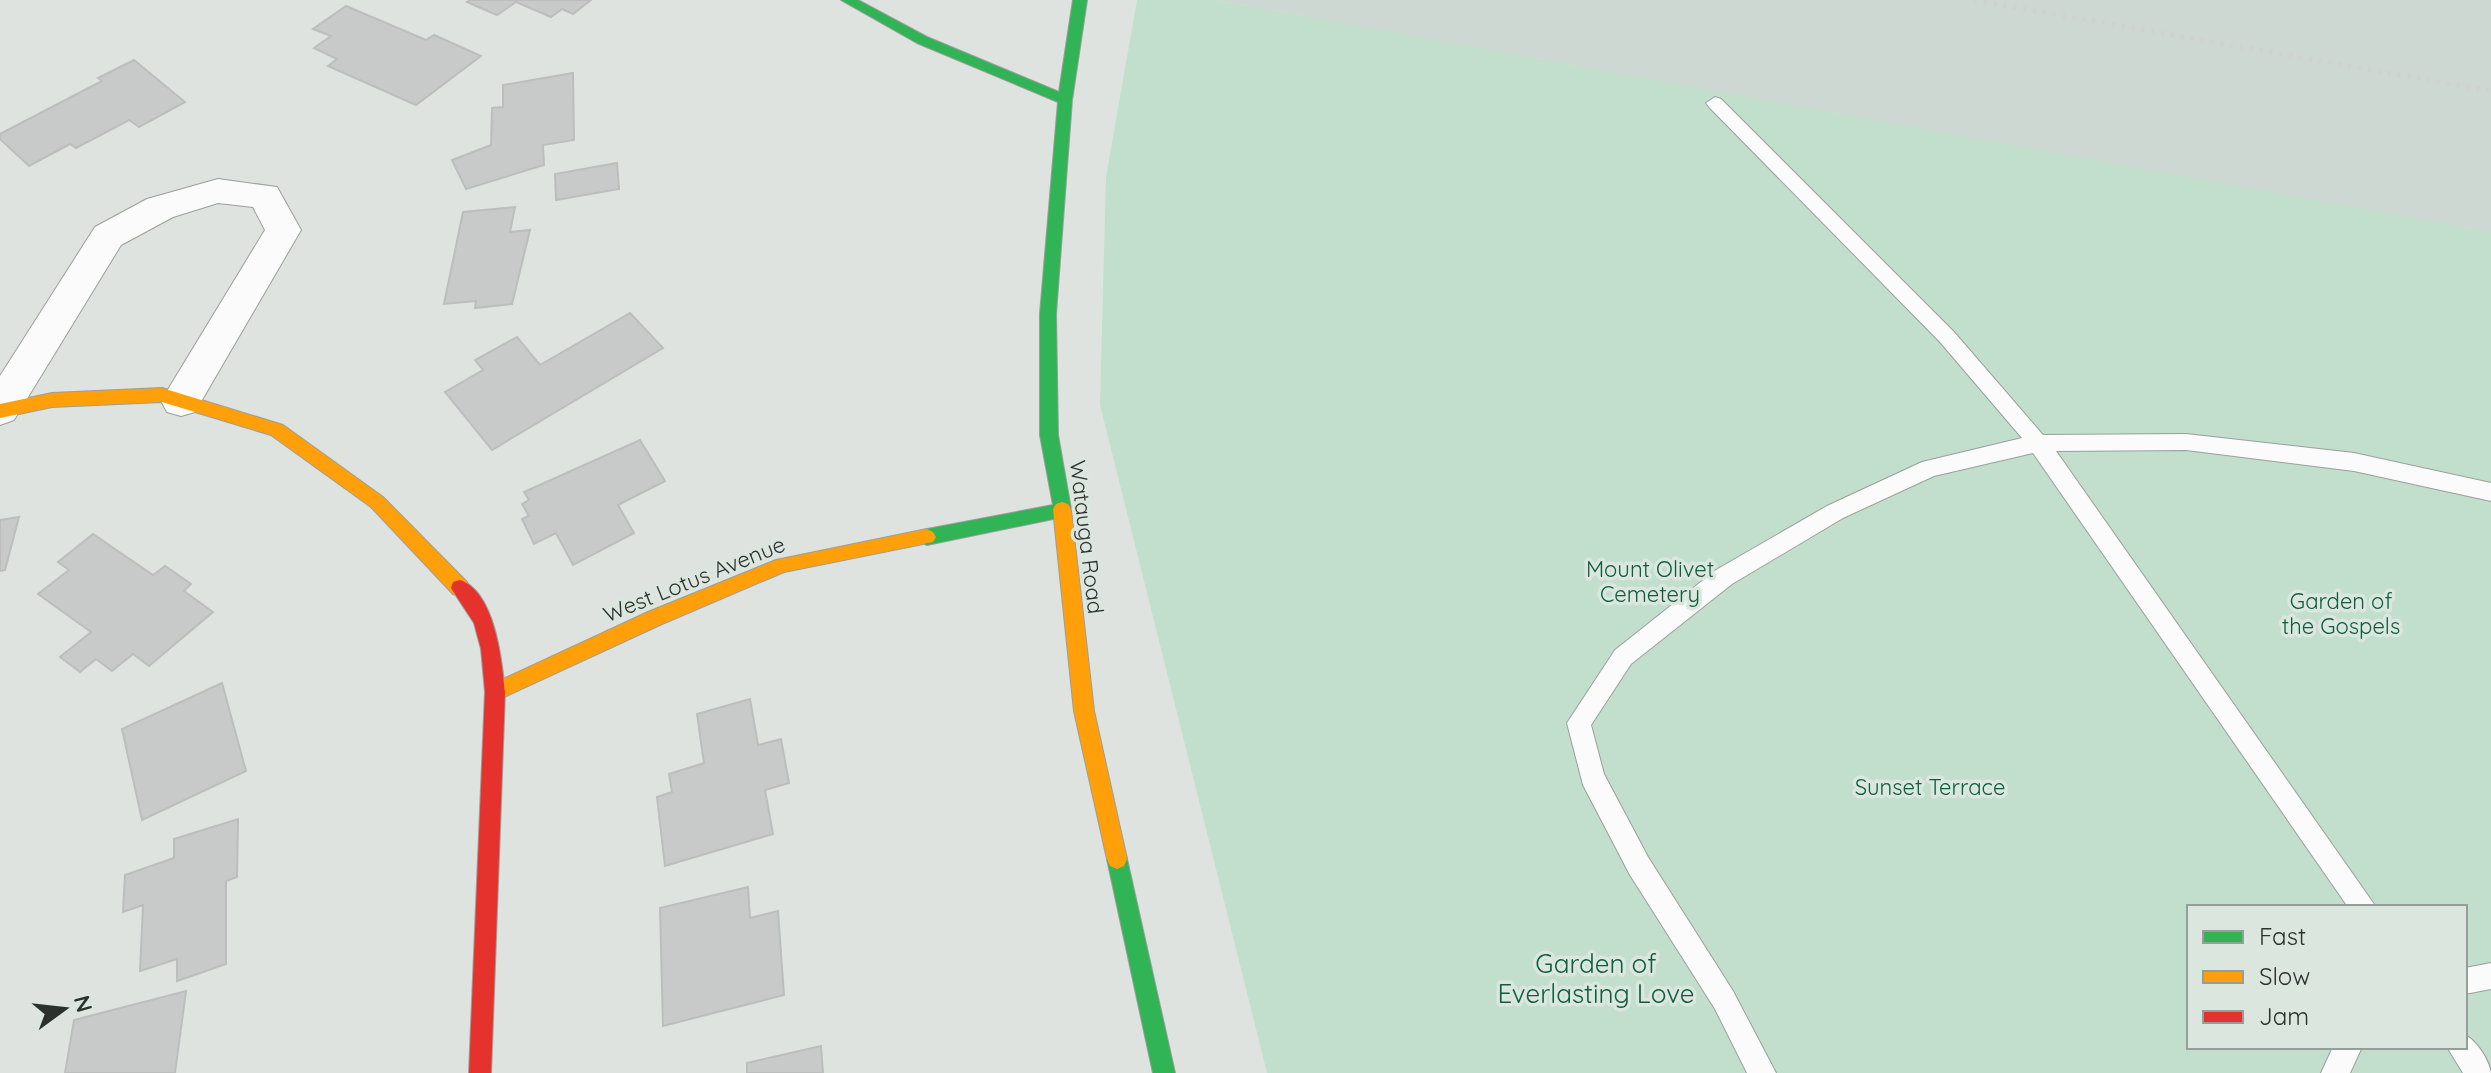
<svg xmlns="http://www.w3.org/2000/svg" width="2491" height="1073" font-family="Quicksand,sans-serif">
	<rect width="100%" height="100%" fill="#dee3e0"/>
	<path fill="#ccd8d1" d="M 1217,0 L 2491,0 L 2491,232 L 2346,206 Z"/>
	<path fill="#c2decd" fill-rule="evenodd" d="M 1137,0 L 1217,0 L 2491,232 L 2491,1073 L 1267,1073 L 1100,405 L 1106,177 ZM 2189,907 L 2465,907 L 2465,1047 L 2189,1047 Z"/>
	<g fill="#c8caca" stroke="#bcbebe" stroke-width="2">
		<path d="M 470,0 L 591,0 L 573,14 L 562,9 L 551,17 L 516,2 L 497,15 L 467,2 Z"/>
		<path d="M 346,6 L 426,40 L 434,35 L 481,56 L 416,105 L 328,66 L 337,59 L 314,48 L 331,36 L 313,29 Z"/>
		<path d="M 134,60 L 185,102 L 139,127 L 129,120 L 76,148 L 70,144 L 29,166 L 0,139 L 0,134 L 102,81 L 98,78 Z"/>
		<path d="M 573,73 L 574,140 L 543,145 L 544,165 L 466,189 L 452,160 L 491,145 L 492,108 L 503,107 L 503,85 Z"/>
		<path d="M 617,163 L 619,189 L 556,200 L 555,174 Z"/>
		<path d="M 515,207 L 510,232 L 530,230 L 512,304 L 475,308 L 476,301 L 444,304 L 463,212 Z"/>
		<path d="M 630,313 L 663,348 L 492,450 L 445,392 L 483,370 L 475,360 L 517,337 L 540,365 Z"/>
		<path d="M 640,440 L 665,481 L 618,505 L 634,533 L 573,565 L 556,533 L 534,544 L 522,519 L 529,516 L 522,504 L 529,500 L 524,492 Z"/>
		<path d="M 19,517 L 5,570 L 0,571 L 0,520 Z"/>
		<path d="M 93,534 L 153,575 L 165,566 L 191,584 L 184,591 L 213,612 L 149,666 L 133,654 L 112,671 L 96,659 L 80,672 L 60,657 L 91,632 L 38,594 L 69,570 L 58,562 Z"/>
		<path d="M 222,683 L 246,771 L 142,820 L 122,729 Z"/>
		<path d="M 750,699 L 758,745 L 781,739 L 789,783 L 765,790 L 773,834 L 665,866 L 657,797 L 672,792 L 669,774 L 704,763 L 697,714 Z"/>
		<path d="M 238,819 L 237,877 L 226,881 L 226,964 L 177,981 L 177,959 L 140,971 L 143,905 L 123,912 L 125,875 L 174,858 L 174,839 Z"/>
		<path d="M 748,887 L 750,918 L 778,911 L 784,995 L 663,1026 L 660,908 Z"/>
		<path d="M 186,991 L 175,1073 L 65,1073 L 74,1020 Z"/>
		<path d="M 821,1046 L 823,1073 L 747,1073 L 747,1063 Z"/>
	</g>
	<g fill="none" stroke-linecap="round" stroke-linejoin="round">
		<defs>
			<g id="lane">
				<path d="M 1715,97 L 1721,99 L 1954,332 L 2043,435 L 2186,434 L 2354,453 L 2491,483 L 2491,501 L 2354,471 L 2186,450 L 2056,451 L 2376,907 L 2348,907 L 2033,453 L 1934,476 L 1843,518 L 1732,584 L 1631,664 L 1591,725 L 1604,774 L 1648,857 L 1733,991 L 1776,1073 L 1747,1073 L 1715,1009 L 1630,875 L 1583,785 L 1567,723 L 1615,650 L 1716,570 L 1827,506 L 1922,462 L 2022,438 L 1940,342 L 1709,107 L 1706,103 Z"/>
				<path d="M 2491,963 L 2491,989 L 2465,994 L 2465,968 Z"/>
				<path d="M 2465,1035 C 2477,1041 2489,1060 2491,1073 L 2463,1073 L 2447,1047 L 2465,1047 Z"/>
				<path d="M 2333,1047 L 2362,1047 L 2350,1073 L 2321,1073 Z"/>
			</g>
			<path id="street" d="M 218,179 L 277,187 L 301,230 L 195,412 L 181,416 L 167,412 L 161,401 L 265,230 L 253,207 L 218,203 L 173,217 L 121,245 L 14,420 L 0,425 L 0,376 L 95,227 L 147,199 Z"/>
			<g id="fast">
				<path d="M 841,0 L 858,0 L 927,37 L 1059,92 L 1073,0 L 1087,0 L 1072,100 L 1056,314 L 1058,435 L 1071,509 L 1068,516 L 927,545 L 921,542 L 918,537 L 921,532 L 927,529 L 1053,505 L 1040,435 L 1040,314 L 1058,102 L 917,43 Z"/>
				<path d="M 1117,849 L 1124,852 L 1127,859 L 1175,1073 L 1153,1073 L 1107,859 L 1110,852 Z"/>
			</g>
			<g id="slow">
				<path d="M 162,388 L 283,425 L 383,497 L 467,582 L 469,588 L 467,594 L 460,596 L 453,594 L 371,507 L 271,435 L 162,402 L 52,407 L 0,418 L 0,404 L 52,393 Z"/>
				<path d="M 1062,502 L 1068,504 L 1071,509 L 1094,711 L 1127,859 L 1124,866 L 1117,869 L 1110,866 L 1107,859 L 1074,711 L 1053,509 L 1056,504 Z"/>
				<path d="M 927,529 L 933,532 L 936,537 L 933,542 L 784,572 L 662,624 L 502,698 L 495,701 L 488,698 L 485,692 L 488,686 L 648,612 L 776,560 Z"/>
			</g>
			<path id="jam" d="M 460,580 C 495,592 502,661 505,692 L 491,1073 L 469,1073 L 485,692 L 481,649 L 474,623 L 451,588 L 453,582 Z"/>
		</defs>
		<use href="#lane" stroke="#9b9f9c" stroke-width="2"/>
		<use href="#street" stroke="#9b9f9c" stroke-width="2"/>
		<use href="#fast" stroke="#9b9f9c" stroke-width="2"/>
		<use href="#slow" stroke="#9b9f9c" stroke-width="2"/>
		<use href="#jam" stroke="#9b9f9c" stroke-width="2"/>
		<use href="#lane" fill="#fafbfa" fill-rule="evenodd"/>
		<use href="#street" fill="#fafbfa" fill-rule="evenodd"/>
		<use href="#fast" fill="#30b455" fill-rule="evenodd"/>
		<use href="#slow" fill="#ff9f0a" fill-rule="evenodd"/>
		<use href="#jam" fill="#e5322d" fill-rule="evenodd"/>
		<path stroke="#d0d2d1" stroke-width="5" stroke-dasharray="3 7" stroke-linecap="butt" d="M 1974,0 L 2491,91"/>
	</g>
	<g text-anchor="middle" stroke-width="7" stroke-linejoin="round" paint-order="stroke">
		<g font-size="22" fill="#2d312e" stroke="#dbe6df">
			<text transform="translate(1087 537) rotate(83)" y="8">Watauga Road</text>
			<text transform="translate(694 579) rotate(-22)" y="8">West Lotus Avenue</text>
		</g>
		<g font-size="22" fill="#0b5f3a" stroke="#dbe6df">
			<text x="1650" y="577">Mount Olivet<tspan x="1650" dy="25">Cemetery</tspan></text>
			<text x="2341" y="609">Garden of<tspan x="2341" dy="25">the Gospels</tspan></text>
			<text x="1930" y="795">Sunset Terrace</text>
		</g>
		<g font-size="26" fill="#0b5f3a" stroke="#dbe6df">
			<text x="1596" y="973">Garden of<tspan x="1596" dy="30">Everlasting Love</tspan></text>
		</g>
	</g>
	<rect x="2187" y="905" width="280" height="144" fill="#dbe6df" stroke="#959e98" stroke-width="2"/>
	<rect x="2203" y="931" width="40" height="12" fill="#30b455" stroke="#959e98" stroke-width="2"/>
	<text x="2259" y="945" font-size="24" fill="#2d312e">Fast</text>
	<rect x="2203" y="971" width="40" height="12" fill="#ff9f0a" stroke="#959e98" stroke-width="2"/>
	<text x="2259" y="985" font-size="24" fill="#2d312e">Slow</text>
	<rect x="2203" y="1011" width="40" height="12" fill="#e5322d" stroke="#959e98" stroke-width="2"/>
	<text x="2259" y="1025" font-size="24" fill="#2d312e">Jam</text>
	<g transform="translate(64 1009) rotate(75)" stroke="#dbe6df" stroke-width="6" paint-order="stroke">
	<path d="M0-6L14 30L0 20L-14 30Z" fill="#2d312e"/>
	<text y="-12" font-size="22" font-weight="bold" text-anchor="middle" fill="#2d312e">N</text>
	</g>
</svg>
